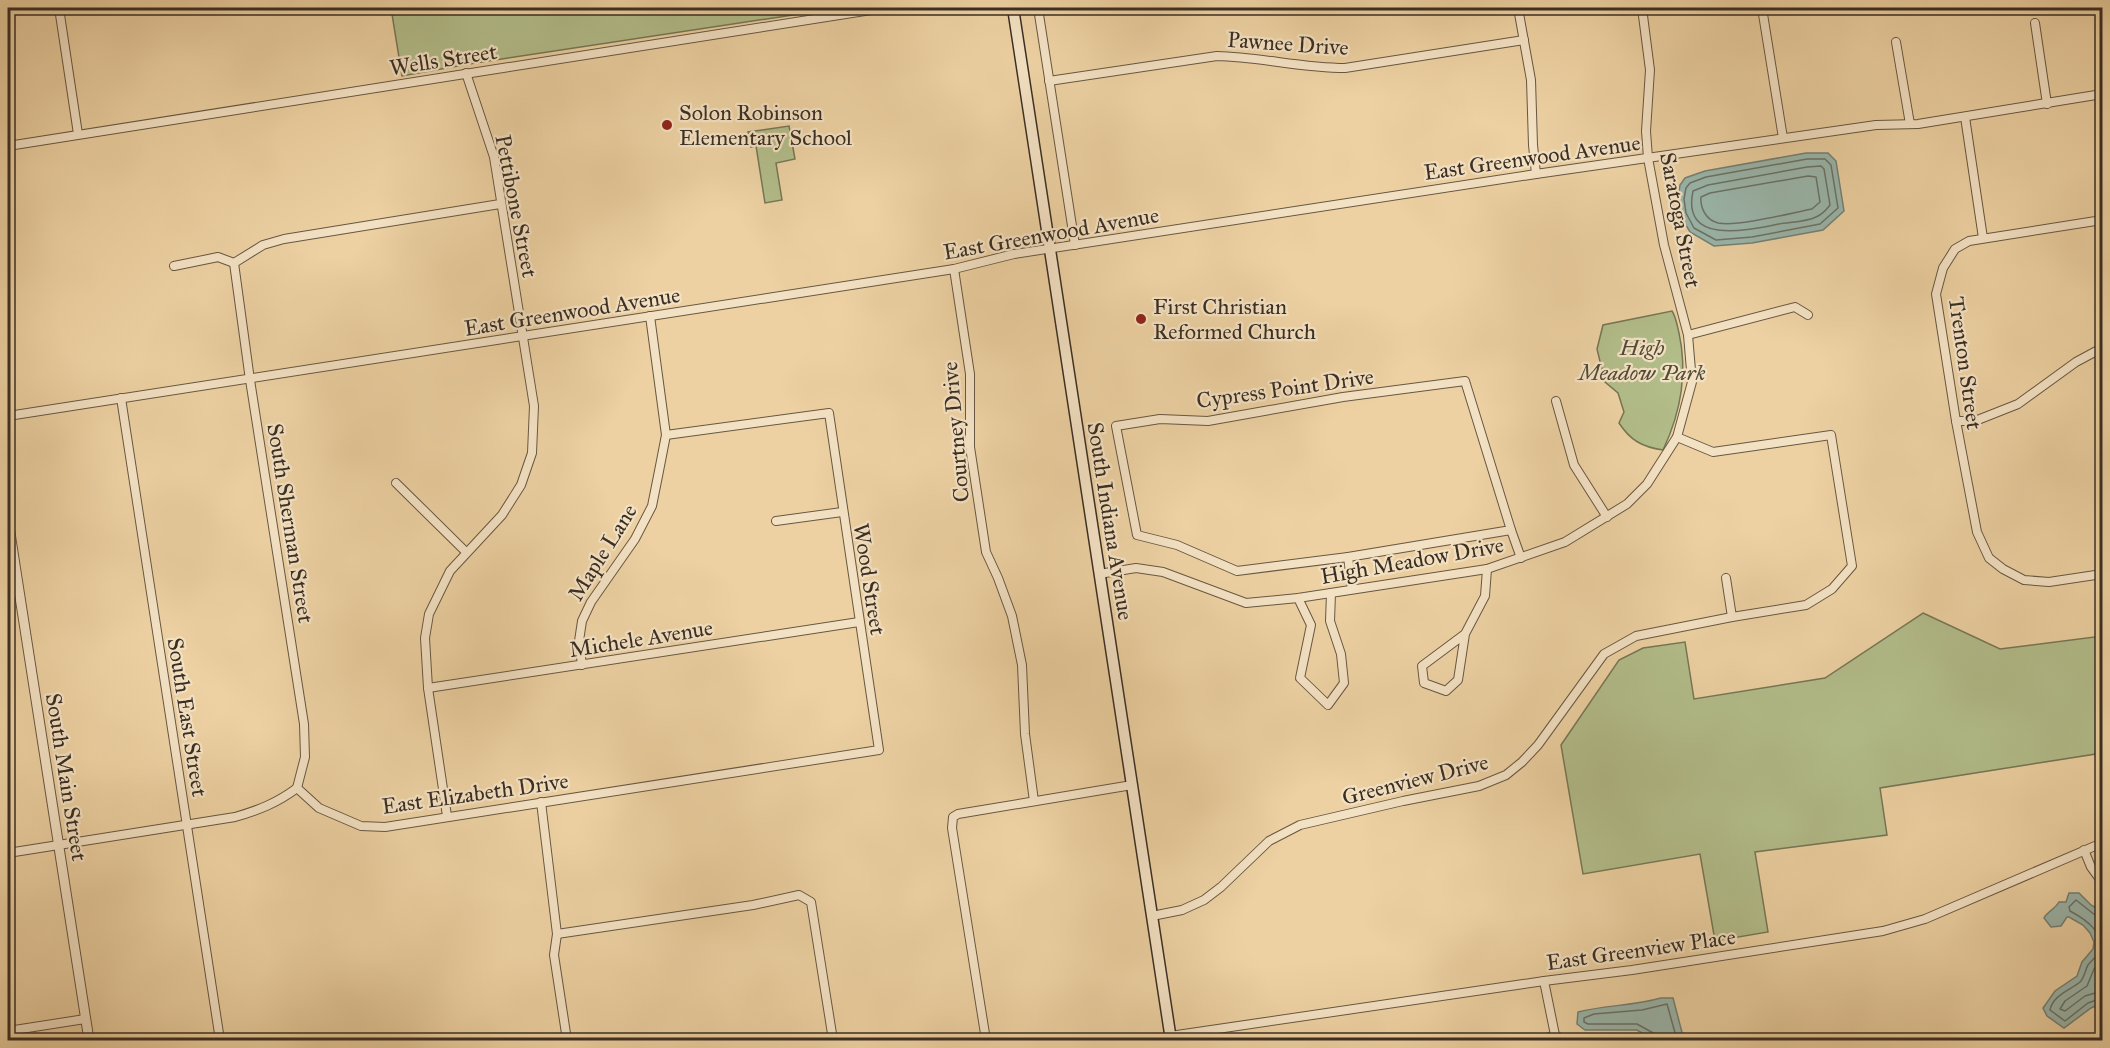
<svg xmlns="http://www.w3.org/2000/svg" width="2110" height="1048" font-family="'IM FELL Great Primer',serif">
	<rect width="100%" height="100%" fill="#edd1a2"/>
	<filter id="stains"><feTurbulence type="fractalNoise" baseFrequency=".00333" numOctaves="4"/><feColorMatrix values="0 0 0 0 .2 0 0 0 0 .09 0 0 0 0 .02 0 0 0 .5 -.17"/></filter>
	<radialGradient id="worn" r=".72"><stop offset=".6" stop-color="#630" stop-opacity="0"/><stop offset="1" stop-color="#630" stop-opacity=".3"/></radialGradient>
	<g fill="#b2bd8a" stroke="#767656" stroke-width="1.5">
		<path d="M 391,8 L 839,8 L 475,63 L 402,76 Z"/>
		<path d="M 789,126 L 795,159 L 776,163 L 782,200 L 765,203 L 756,146 L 751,147 L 748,132 Z"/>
		<path d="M 1672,311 C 1676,317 1677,325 1679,333 C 1688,374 1681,412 1663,450 C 1642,447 1630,440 1619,423 L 1624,412 L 1618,393 L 1605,382 L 1597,349 L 1603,325 Z"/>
		<path d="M 1923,613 L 2000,649 L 2102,636 L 2102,753 L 1880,788 L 1887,835 L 1755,852 L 1768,932 L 1715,941 L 1700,854 L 1583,874 L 1561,745 L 1619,660 L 1643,648 L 1685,642 L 1694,699 L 1825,678 Z"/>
	</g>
	<g fill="#9ab6ab" stroke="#748075" stroke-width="1.5">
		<path d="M 1806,153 L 1828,153 L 1836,161 L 1844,211 L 1823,230 L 1752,243 L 1714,246 L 1690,232 L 1680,215 L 1678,199 L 1680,185 L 1685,178 L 1705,171 Z"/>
		<path d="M 2069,893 L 2079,893 L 2091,905 L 2102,912 L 2102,1003 L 2091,1008 L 2064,1028 L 2047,1016 L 2043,1008 L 2055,991 L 2077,976 L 2082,962 L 2093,949 L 2094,942 L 2090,933 L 2083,925 L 2069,917 L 2067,917 L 2061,926 L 2051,927 L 2044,918 C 2046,913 2055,909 2059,902 L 2066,902 Z"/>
		<path d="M 1661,998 L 1673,998 L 1684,1040 L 1654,1040 L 1637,1030 L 1585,1030 L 1577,1024 L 1578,1012 C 1605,1005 1633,1006 1661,998 Z"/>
	</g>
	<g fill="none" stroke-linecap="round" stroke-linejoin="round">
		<g stroke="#6a7267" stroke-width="1.5">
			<path d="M 1807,159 L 1825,159 L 1831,165 L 1838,208 L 1820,224 L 1752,237 L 1716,240 L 1694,228 L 1686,213 L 1684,199 L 1686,188 L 1690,183 L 1706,177 Z"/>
			<path d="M 1821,166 L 1824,169 L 1830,205 C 1827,209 1821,215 1816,217 C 1806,222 1791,222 1779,224 C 1749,230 1681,246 1693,191 L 1708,185 L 1807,167 Z"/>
			<path d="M 1808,176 L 1816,177 L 1820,202 L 1812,209 C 1791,213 1738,227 1718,223 C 1706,220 1700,208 1701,197 L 1710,193 Z"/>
			<path d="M 2102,917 L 2095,915 L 2076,900 L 2069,907 L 2070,911 C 2085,919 2107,933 2097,954 C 2095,959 2091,961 2088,965 C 2085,970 2085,977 2080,982 C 2069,991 2053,995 2050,1010 L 2065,1021 L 2088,1003 L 2102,998"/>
			<path d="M 2102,960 L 2094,969 L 2087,986 L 2065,1001 L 2060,1009 L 2065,1011 L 2085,996 L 2102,991"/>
			<path d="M 1657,1040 L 1655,1034 L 1637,1024 L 1588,1024 L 1584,1022 L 1584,1018 L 1594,1014 L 1642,1010 L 1667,1004 L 1677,1040"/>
		</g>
		<defs>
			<g id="minor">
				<path d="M 59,8 L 78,134"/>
				<path d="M 1038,8 L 1075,245"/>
				<path d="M 1518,8 L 1531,80 L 1533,145 L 1536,174"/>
				<path d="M 1762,8 L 1783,138"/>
				<path d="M 2035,23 L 2047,104"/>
				<path d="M 1896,42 L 1910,124"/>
				<path d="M 1049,81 L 1217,56 C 1260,57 1302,68 1345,68 L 1524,40"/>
				<path d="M 1965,117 L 1983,238"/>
				<path d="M 8,146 L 884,8"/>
				<path d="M 2102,220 L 1969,241 L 1955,249 L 1943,268 L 1936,294 L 1956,421 L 1977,532 L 1989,558 L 2003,569 L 2024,580 L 2049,582 L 2102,574"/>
				<path d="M 234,263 L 250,380 L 304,724 L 305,757 L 297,788"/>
				<path d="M 234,263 L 263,245 L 284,239 L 500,204"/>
				<path d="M 174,266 L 218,257 L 234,263"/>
				<path d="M 954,269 L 970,374 L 970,447 L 986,552 L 998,578 L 1012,616 L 1022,665 L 1025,734 L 1034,801"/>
				<path d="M 1688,335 L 1795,307 L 1808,315"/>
				<path d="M 1465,381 L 1511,530 L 1348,557 L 1237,571 L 1177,545 L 1137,535 L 1116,426 L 1160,419 L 1208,421 L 1343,397 Z"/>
				<path d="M 121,398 L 220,1040"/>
				<path d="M 1556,401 L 1574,465 L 1607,517"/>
				<path d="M 8,416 L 954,269 L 1014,254 L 1536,174 L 1876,125 L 1918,124 L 2102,94"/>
				<path d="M 1956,421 L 1975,421 L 2018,404 L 2076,362 L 2102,348"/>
				<path d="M 396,483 L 466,552"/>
				<path d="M 776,521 L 842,512"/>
				<path d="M 1511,530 L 1521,558"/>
				<path d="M 1348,557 L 1352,589"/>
				<path d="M 1099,574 L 1136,568 L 1163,572 L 1246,603 L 1298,598 L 1487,569 L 1565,542 L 1627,504 L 1647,484 L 1677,437 L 1692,382 L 1688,335 L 1664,245 L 1648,158 L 1646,131 L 1650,70 L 1642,8"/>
				<path d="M 1726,578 L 1732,617"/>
				<path d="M 1298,598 L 1311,625 L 1300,678 L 1328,705 L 1344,683 L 1341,654 L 1330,621 L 1331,593"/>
				<path d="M 1465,634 L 1458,680 L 1446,691 L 1424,683 L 1422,666 L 1465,634 L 1485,596 L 1487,569"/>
				<path d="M 582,665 L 579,641 L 582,621 L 591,602 L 635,539 L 652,506 L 659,471 L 666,435 L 650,316"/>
				<path d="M 428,688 L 859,622"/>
				<path d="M 297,788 L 319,808 L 361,826 L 385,827 L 879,750 L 829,413 L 666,435"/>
				<path d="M 541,802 L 557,934 L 554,955 L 567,1040"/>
				<path d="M 447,816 L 428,688 L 425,638 L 429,614 L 450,571 L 502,515 L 521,485 L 532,453 L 534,406 L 494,157 L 466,73"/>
				<path d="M 2084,850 L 2091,867 L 2102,882"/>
				<path d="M 8,853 L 235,817 C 259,810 277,803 297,788"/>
				<path d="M 1152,916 L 1182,910 L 1204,900 L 1221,887 L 1269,841 L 1300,825 L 1403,801 L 1479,786 L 1506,775 L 1522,762 L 1538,745 L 1604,654 L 1636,636 L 1732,617 L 1806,605 L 1832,589 L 1852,566 L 1831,435 L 1713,452 L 1677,437"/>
				<path d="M 557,934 L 753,905 L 799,895 L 811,902 L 833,1040"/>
				<path d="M 8,1031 L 85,1019"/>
				<path d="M 1555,1035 L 1563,1040"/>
				<path d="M 1170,1036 L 1544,981 L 1632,970 L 1883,931 L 1925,919 L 2102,843"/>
				<path d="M 986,1040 L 952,828 L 953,817 L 958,814 L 1132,785"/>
				<path d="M 1542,1040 L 1555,1035 L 1544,981"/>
			</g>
			<path id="tertiary" d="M 8,520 L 89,1040"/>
			<path id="secondary" d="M 1013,8 L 1171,1040"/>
		</defs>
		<use href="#minor" stroke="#675743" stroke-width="10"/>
		<use href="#tertiary" stroke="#675743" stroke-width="11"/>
		<use href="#secondary" stroke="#3a2e23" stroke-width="13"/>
		<use href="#minor" stroke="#f3e1c3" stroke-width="8"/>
		<use href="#tertiary" stroke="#f3e1c3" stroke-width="9"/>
		<use href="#secondary" stroke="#f3e1c3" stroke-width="10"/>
	</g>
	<g fill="#8f2418" stroke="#f3e1c3" stroke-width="2">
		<circle cx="667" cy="125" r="6"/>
		<circle cx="1141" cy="319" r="6"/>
	</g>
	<g text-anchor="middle" stroke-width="4.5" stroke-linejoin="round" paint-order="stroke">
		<g font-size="22" fill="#3a2e23" stroke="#f3e1c3">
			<text transform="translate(1288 43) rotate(4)" y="8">Pawnee Drive</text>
			<text transform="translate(443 59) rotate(-9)" y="8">Wells Street</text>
			<text transform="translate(1532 157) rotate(-8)" y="8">East Greenwood Avenue</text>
			<text transform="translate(517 206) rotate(79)" y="8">Pettibone Street</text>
			<text transform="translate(1681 220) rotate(79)" y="8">Saratoga Street</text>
			<text transform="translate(1051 233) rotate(-10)" y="8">East Greenwood Avenue</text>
			<text transform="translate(572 311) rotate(-9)" y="8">East Greenwood Avenue</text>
			<text transform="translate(1966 363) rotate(82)" y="8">Trenton Street</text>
			<text transform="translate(1285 388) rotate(-8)" y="8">Cypress Point Drive</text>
			<text transform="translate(955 432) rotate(-95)" y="8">Courtney Drive</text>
			<text transform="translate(1111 521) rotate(81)" y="8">South Indiana Avenue</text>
			<text transform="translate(291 523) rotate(81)" y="8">South Sherman Street</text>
			<text transform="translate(602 552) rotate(-58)" y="8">Maple Lane</text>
			<text transform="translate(1412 560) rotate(-10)" y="8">High Meadow Drive</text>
			<text transform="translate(870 579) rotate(81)" y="8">Wood Street</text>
			<text transform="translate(641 638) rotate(-9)" y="8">Michele Avenue</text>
			<text transform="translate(188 717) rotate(81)" y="8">South East Street</text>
			<text transform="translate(67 777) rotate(81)" y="8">South Main Street</text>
			<text transform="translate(1415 779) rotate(-14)" y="8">Greenview Drive</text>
			<text transform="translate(475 793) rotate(-8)" y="8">East Elizabeth Drive</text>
			<text transform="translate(1641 949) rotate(-8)" y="8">East Greenview Place</text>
		</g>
		<g font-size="22" fill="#3a2e23" stroke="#f3e1c3" text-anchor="start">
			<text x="679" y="120">Solon Robinson<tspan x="679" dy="25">Elementary School</tspan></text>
			<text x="1153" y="314">First Christian<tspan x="1153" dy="25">Reformed Church</tspan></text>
		</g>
		<g font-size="22" font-style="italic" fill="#524b38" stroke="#f3e1c3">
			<text x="1642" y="355">High<tspan x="1642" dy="25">Meadow Park</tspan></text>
		</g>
	</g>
	<rect width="2110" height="1048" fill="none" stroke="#edd1a2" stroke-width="30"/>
	<rect x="9" y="9" width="2092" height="1030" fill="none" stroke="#3a2e23" stroke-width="3"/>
	<rect x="15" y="15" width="2080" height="1018" fill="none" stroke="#3a2e23" stroke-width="1.5"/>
	<rect width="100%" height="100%" filter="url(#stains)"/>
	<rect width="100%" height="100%" fill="url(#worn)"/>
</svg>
